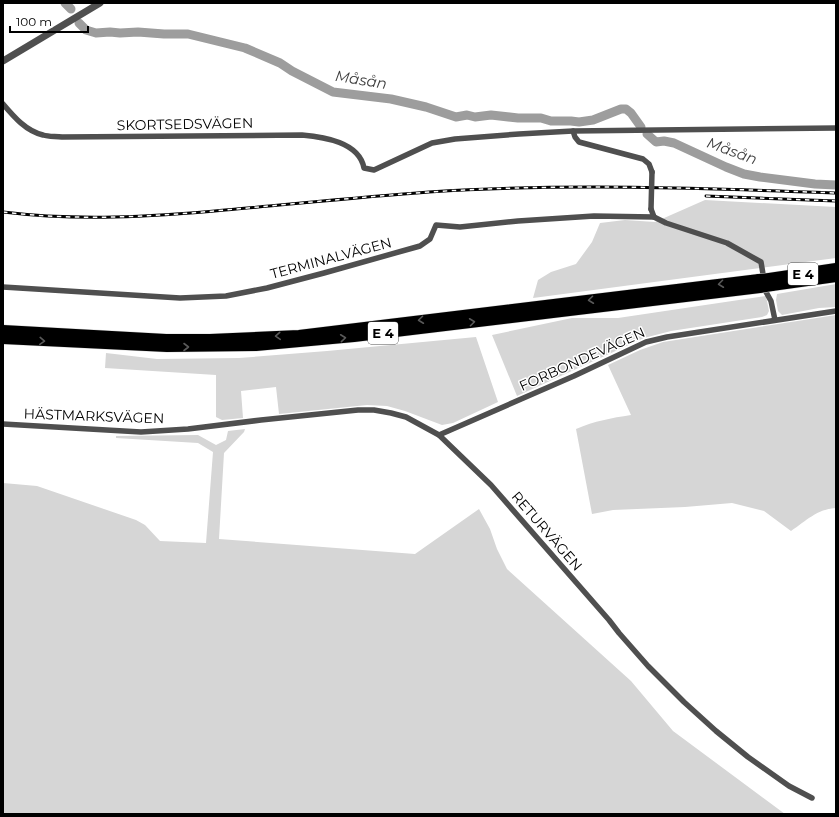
<svg xmlns="http://www.w3.org/2000/svg" width="839" height="817" font-family="Montserrat,sans-serif">
	<rect width="100%" height="100%" fill="#fff"/>
	<g fill="#d6d6d6">
		<path d="M 705,200 L 836,207 L 836,258 L 533,298 L 538,280 L 551,272 L 576,264 L 592,242 L 600,223 L 625,220 L 655,222 Z"/>
		<path d="M 836,284 L 836,307 L 819,308 L 782,315 L 778,311 L 776,300 L 777,294 Z"/>
		<path d="M 766,296 L 769,311 L 767,315 L 762,317 L 671,331 L 644,338 L 517,396 L 492,335 L 572,318 L 618,318 Z"/>
		<path d="M 836,315 L 836,508 C 817,509 806,521 791,531 L 764,511 L 732,503 L 685,507 L 613,510 L 592,514 L 576,429 C 595,421 611,418 631,415 L 608,365 L 640,350 L 663,342 Z"/>
		<path d="M 476,337 L 498,402 L 453,423 L 442,425 L 405,411 L 387,406 L 367,405 L 279,414 L 276,387 L 241,391 L 243,418 L 222,420 L 216,417 L 216,375 L 105,368 L 106,353 L 157,359 L 239,358 L 327,351 Z"/>
		<path d="M 245,429 L 244,432 L 224,453 L 219,539 L 415,554 L 479,509 L 490,529 L 497,549 L 507,569 L 631,681 L 673,731 L 785,814 L 3,814 L 3,483 L 37,486 L 136,520 L 145,525 L 160,541 L 206,543 L 213,452 L 198,443 L 116,438 L 116,436 L 198,435 L 216,445 L 226,440 L 228,431 Z"/>
	</g>
	<g fill="none" stroke-linecap="round" stroke-linejoin="round">
		<g stroke="#9d9d9d" stroke-width="9">
			<path d="M 65,3 L 71,9"/>
			<path d="M 79,23 L 86,30 L 96,33 L 110,32 L 120,33 L 138,32 L 164,34 L 188,34 L 245,48 L 280,63 L 292,71 L 333,92 L 391,99 L 426,107 L 456,117 L 467,115 L 475,117 L 491,115 L 518,118 L 541,118 L 551,121 L 571,121 L 579,122 L 593,120 L 621,109 L 626,109 L 631,113 L 641,127"/>
			<path d="M 647,134 L 656,142 L 664,141 L 674,143 L 726,167 L 744,174 L 760,177 L 815,184 L 836,185"/>
		</g>
		<defs>
			<g id="trunk">
				<path d="M 769,278 L 836,268"/>
				<path d="M 772,286 L 836,277"/>
				<path d="M 3,330 L 166,339 L 210,339 L 299,335 L 759,279"/>
				<path d="M 3,339 L 167,347 L 256,346 L 354,337 L 760,288"/>
			</g>
		</defs>
		<use href="#trunk" stroke="#dbdbdb" stroke-width="11"/>
		<g stroke="#4f4f4f" stroke-width="5.5">
			<path d="M 3,104 C 14,117 26,131 43,135 C 49,137 56,136 62,137 L 302,135 C 324,137 359,142 364,168 L 374,170 L 432,143 L 455,139 L 519,134 L 573,131 L 836,128"/>
			<path d="M 573,131 L 575,137 L 579,142 L 643,159 L 649,164 L 652,172"/>
			<path d="M 651,209 L 654,217 L 666,223 L 727,243 L 761,262 L 766,292 L 771,301 L 775,320"/>
			<path d="M 3,287 L 180,298 L 226,296 L 267,288 L 324,273 L 420,246 L 430,239 L 436,225 L 460,227 L 518,221 L 594,216 L 654,217"/>
			<path d="M 3,424 L 141,432 L 188,429 L 261,420 L 358,410 L 374,410 L 391,413 L 406,417 L 439,435 L 491,485 L 609,620 L 619,633 L 648,666 L 684,702 L 716,731 L 748,757 L 789,786 L 812,798"/>
			<path d="M 439,435 L 574,376 L 646,342 L 667,337 L 836,311"/>
		</g>
		<path stroke="#4f4f4f" stroke-width="7" d="M 3,61 L 100,3"/>
		<use href="#trunk" stroke="#000" stroke-width="10"/>
		<defs>
			<g id="rail">
				<path d="M 706,196 L 836,201"/>
				<path d="M 3,212 C 77,221 151,217 225,210 C 293,204 361,197 429,192 C 565,183 700,188 836,193"/>
			</g>
		</defs>
		<use href="#rail" stroke="#000" stroke-width="3"/>
		<use href="#rail" stroke="#fff" stroke-width="1.5" stroke-dasharray="4.5" stroke-linecap="butt"/>
		<defs>
			<g id="trunk-bridge">
				<path d="M 759,279 L 769,278"/>
				<path d="M 760,288 L 772,286"/>
			</g>
		</defs>
		<use href="#trunk-bridge" stroke="#dbdbdb" stroke-width="11" stroke-linecap="butt"/>
		<path stroke="#4f4f4f" stroke-width="5.5" d="M 651,209 L 652,172"/>
		<use href="#trunk-bridge" stroke="#000" stroke-width="10"/>
	</g>
	<defs><path id="oneway-chevron" d="M-2-3.5L2.5 0L-2 3.5" fill="none" stroke-width="1.6" stroke-linecap="round" stroke-linejoin="round"/></defs>
	<g stroke="#595959">
		<use href="#oneway-chevron" transform="translate(721 284) rotate(173)"/>
		<use href="#oneway-chevron" transform="translate(591 300) rotate(173)"/>
		<use href="#oneway-chevron" transform="translate(421 320) rotate(173)"/>
		<use href="#oneway-chevron" transform="translate(472 322) rotate(-7)"/>
		<use href="#oneway-chevron" transform="translate(278 336) rotate(176)"/>
		<use href="#oneway-chevron" transform="translate(343 338) rotate(-6)"/>
		<use href="#oneway-chevron" transform="translate(42 341) rotate(3)"/>
		<use href="#oneway-chevron" transform="translate(186 347)"/>
	</g>
	<g text-anchor="middle" stroke-width="3" stroke-linejoin="round" paint-order="stroke">
		<g fill="#fff" stroke="#4c4c4c" stroke-width="1">
			<rect x="788" y="263" width="30" height="22" rx="3"/>
			<rect x="368" y="322" width="30" height="22" rx="3"/>
		</g>
		<g font-size="13" font-weight="bold" fill="#000">
			<text x="803" y="279">E 4</text>
			<text x="383" y="338">E 4</text>
		</g>
		<g font-size="14" fill="#000" stroke="#fff">
			<text transform="translate(185 124) rotate(-1)" y="5">SKORTSEDSVÄGEN</text>
			<text transform="translate(331 258) rotate(-15)" y="5">TERMINALVÄGEN</text>
			<text transform="translate(582 359) rotate(-24)" y="5">FORBONDEVÄGEN</text>
			<text transform="translate(94 416) rotate(2)" y="5">HÄSTMARKSVÄGEN</text>
			<text transform="translate(547 531) rotate(49)" y="5">RETURVÄGEN</text>
		</g>
		<g font-size="15" font-style="italic" fill="#3e3e3e" stroke="#fff">
			<text transform="translate(361 80) rotate(9)" y="5">Måsån</text>
			<text transform="translate(732 151) rotate(20)" y="5">Måsån</text>
		</g>
	</g>
	<rect width="839" height="817" fill="none" stroke="#000000" stroke-width="8"/>
	<path d="M10 26v6h78v-6" fill="none" stroke="#000000" stroke-width="2"/>
	<text x="16" y="26" font-size="12" fill="#000000" stroke="#ffffff" stroke-width="3" paint-order="stroke">100 m</text>
</svg>
